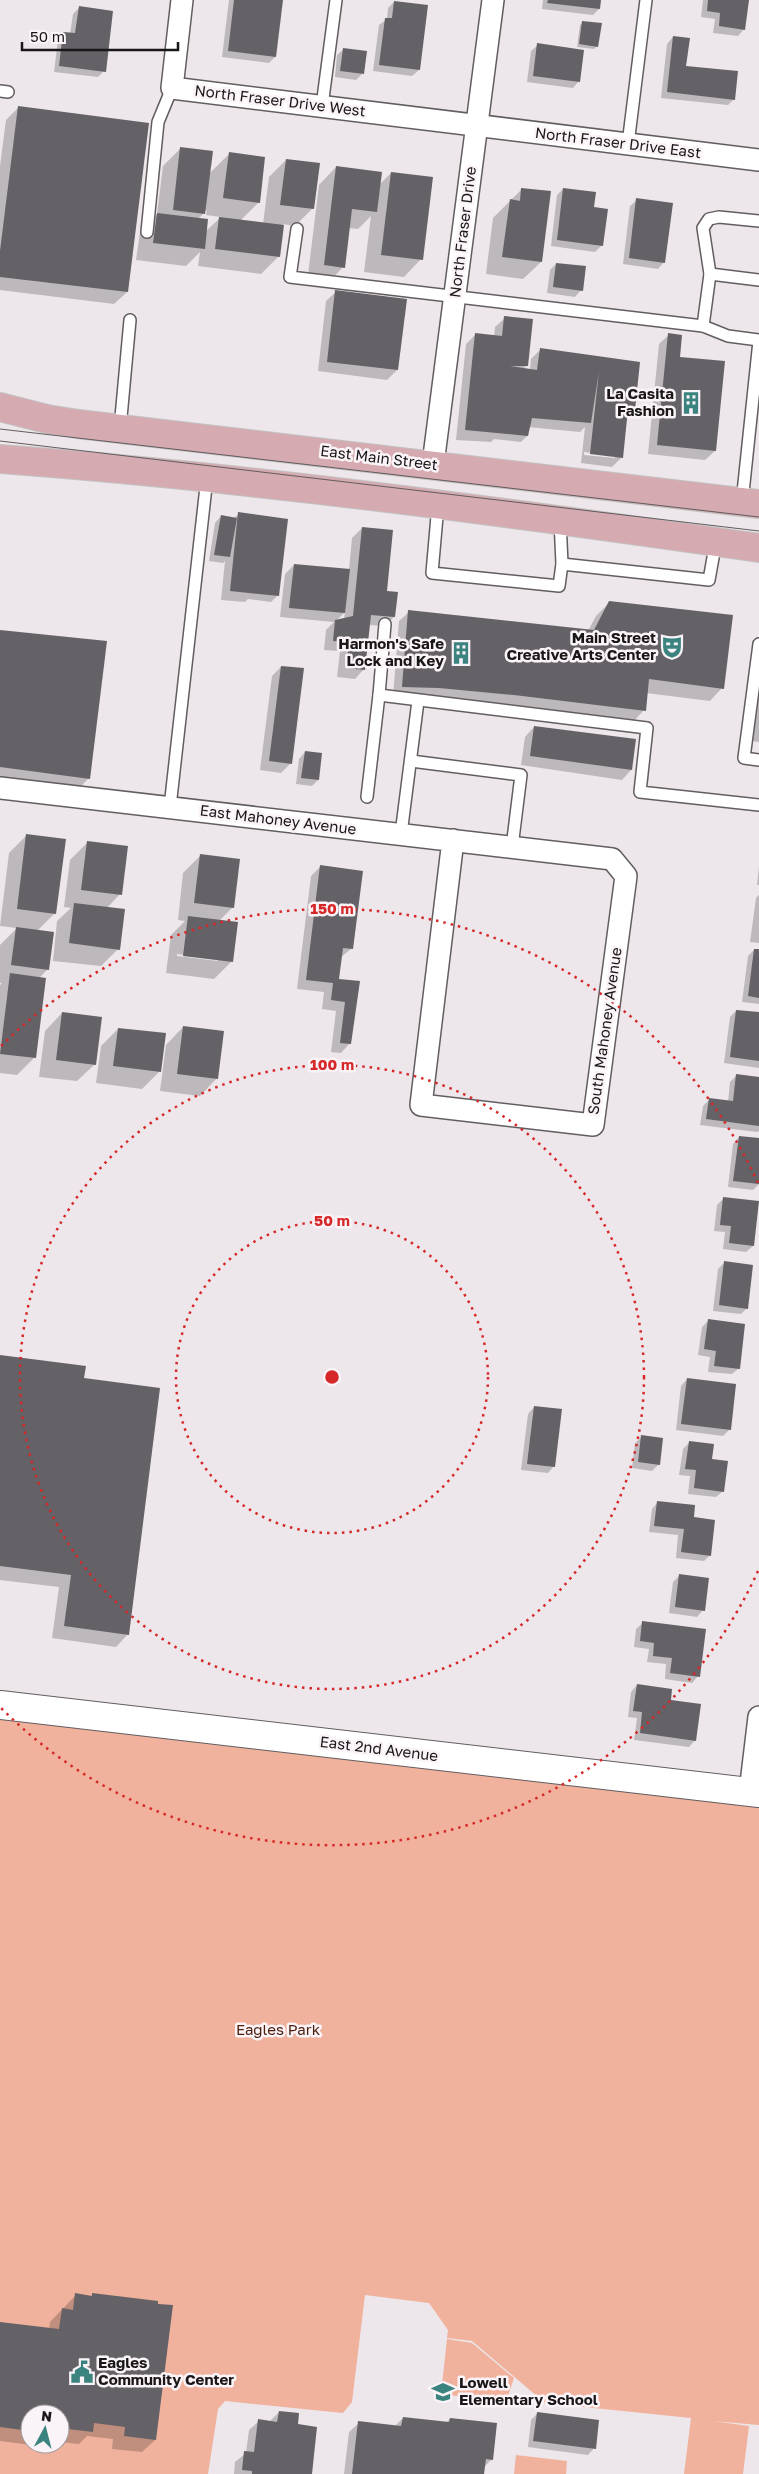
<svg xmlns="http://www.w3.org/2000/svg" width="759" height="2474" font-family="'Golos Text',sans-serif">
	<rect width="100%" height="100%" fill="#ede6ea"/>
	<g fill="#f0b29c" fill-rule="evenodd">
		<path d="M 0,1718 L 759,1806 L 759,2425 L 713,2421 L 749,2426 L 743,2474 L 684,2474 L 691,2418 L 545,2403 L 472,2341 L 447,2338 L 448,2330 L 429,2303 L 365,2295 L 352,2402 L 343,2413 L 225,2401 L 218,2409 L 208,2474 L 0,2474 ZM 30,2414 L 60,2414 L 60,2444 L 30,2444 Z"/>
		<path d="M 447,2339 L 472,2343 L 514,2378 L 506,2402 L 441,2394 Z"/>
		<path d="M 516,2455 L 567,2461 L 566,2474 L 514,2474 Z"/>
	</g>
	<g fill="#0003" fill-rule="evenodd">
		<path d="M 229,0 L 282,0 L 275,57 L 269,63 L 222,57 Z"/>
		<path d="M 543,0 L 600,0 L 599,9 L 593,15 L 542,9 Z"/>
		<path d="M 703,0 L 747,0 L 744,29 L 738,36 L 713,33 L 715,19 L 701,17 Z"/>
		<path d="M 394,2 L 419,70 L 412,76 L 373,71 L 379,25 L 387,19 L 388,8 Z"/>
		<path d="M 79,8 L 104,71 L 98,77 L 54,72 L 58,40 L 64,33 L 70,34 L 73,14 Z"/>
		<path d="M 583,22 L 597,46 L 594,49 L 577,47 L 580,25 Z"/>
		<path d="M 673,37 L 685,67 L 734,99 L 728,105 L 661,98 L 667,44 Z"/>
		<path d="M 538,45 L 579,81 L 573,88 L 527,82 L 531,51 Z"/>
		<path d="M 344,49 L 362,74 L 356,80 L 335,77 L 337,55 Z"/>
		<path d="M 18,108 L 127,292 L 114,304 L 0,290 L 0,166 L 6,120 Z"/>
		<path d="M 181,148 L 209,174 L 229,154 L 259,202 L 240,221 L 263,224 L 269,177 L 286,160 L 313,208 L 295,226 L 283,224 L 279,256 L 261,274 L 198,266 L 200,252 L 186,266 L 136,260 L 140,232 L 157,214 L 163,166 ZM 207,210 L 206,215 L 221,217 L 205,232 L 198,219 Z"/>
		<path d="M 336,167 L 378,186 L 391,173 L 421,259 L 404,277 L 364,272 L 371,216 L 358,229 L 348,228 L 343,267 L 326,285 L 307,283 L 319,185 Z"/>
		<path d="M 522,189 L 541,262 L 523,279 L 486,274 L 493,218 Z"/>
		<path d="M 563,189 L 592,208 L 602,245 L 595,252 L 551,246 L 557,195 Z"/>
		<path d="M 637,200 L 664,262 L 658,269 L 623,264 L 630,206 Z"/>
		<path d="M 556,264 L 581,290 L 575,297 L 547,293 L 550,270 Z"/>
		<path d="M 336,292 L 405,300 L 397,370 L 387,380 L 318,371 L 326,301 Z"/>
		<path d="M 505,318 L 527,365 L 523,369 L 530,370 L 531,359 L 541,349 L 639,363 L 634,409 L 626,417 L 622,457 L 612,467 L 581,463 L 585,427 L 580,432 L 528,427 L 527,436 L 521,442 L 494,439 L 491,442 L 456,440 L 466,344 L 476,334 L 494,336 L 495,327 ZM 584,452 L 615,456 L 615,458 L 584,455 Z"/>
		<path d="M 669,335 L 715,451 L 705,460 L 648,454 L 659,344 Z"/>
		<path d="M 239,514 L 278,595 L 271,602 L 248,599 L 245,602 L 221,600 L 225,561 L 223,563 L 209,561 L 215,523 L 221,516 L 234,518 Z"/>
		<path d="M 362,528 L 394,617 L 384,626 L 369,625 L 364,669 L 355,679 L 337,677 L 340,651 L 324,650 L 326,630 L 334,622 L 280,617 L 285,574 L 294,565 L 349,570 L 352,538 ZM 345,612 L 344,619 L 336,621 Z"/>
		<path d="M 609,603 L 722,688 L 710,701 L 646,693 L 644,710 L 632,723 L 503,707 L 503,704 L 429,697 L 393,697 L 399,621 L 409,612 L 588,631 L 596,616 Z"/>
		<path d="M 0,632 L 89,778 L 76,791 L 0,781 Z"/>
		<path d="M 281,667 L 291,763 L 281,773 L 260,770 L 272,676 Z"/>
		<path d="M 759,691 L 759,742 L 752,741 Z"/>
		<path d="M 534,727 L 631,770 L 622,780 L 521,765 L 525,737 Z"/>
		<path d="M 305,752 L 318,780 L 312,786 L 296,784 L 299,759 Z"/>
		<path d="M 27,835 L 55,913 L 37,931 L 48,969 L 39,978 L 35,1057 L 17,1075 L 0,1073 L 0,985 L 2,983 L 0,983 L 0,945 L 17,928 L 0,926 L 9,853 Z"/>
		<path d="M 88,842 L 120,894 L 107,908 L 118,949 L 101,966 L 53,961 L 57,921 L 71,908 L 64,907 L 70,860 Z"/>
		<path d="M 201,855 L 233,907 L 219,921 L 232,961 L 214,979 L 166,973 L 171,935 L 185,921 L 178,920 L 183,873 ZM 177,954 L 218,959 L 218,961 L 177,956 Z"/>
		<path d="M 321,866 L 352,948 L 340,958 L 337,980 L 358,982 L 350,1043 L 341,1053 L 331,1052 L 336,1011 L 322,1009 L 324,992 L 297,989 L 311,876 Z"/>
		<path d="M 759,866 L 759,885 L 757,885 Z"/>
		<path d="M 759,895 L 759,943 L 750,942 L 756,898 Z"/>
		<path d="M 754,950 L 759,951 L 759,1004 L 742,1002 L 748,956 Z"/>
		<path d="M 736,1011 L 759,1014 L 759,1068 L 724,1063 L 730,1017 Z"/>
		<path d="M 62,1013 L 95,1064 L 77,1081 L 39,1077 L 45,1031 Z"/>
		<path d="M 183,1027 L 217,1078 L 200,1096 L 160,1091 L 166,1045 Z"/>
		<path d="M 118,1029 L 160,1071 L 142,1089 L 96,1083 L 101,1046 Z"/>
		<path d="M 736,1076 L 759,1079 L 759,1131 L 757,1132 L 700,1125 L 703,1106 L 709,1100 L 728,1102 L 730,1082 Z"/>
		<path d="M 739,1137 L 759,1140 L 759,1184 L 753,1190 L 728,1187 L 733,1144 Z"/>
		<path d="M 724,1198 L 753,1246 L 746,1252 L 723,1249 L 725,1232 L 714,1231 L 717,1205 Z"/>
		<path d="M 724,1263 L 747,1308 L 741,1314 L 713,1311 L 718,1269 Z"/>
		<path d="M 708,1321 L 739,1368 L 732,1374 L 708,1372 L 710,1357 L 698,1355 L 702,1327 Z"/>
		<path d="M 0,1357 L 83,1379 L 128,1634 L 116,1647 L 52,1638 L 59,1587 L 0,1580 Z"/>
		<path d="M 687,1379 L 730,1429 L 723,1436 L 676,1430 L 681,1386 Z"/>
		<path d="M 534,1407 L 554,1466 L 548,1473 L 521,1470 L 528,1414 Z"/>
		<path d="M 642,1437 L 659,1464 L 652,1471 L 632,1468 L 635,1443 Z"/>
		<path d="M 689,1443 L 711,1460 L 723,1491 L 716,1497 L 688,1494 L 690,1476 L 679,1475 L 683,1449 Z"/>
		<path d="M 658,1502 L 710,1555 L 704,1561 L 676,1558 L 678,1535 L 649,1532 L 652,1509 Z"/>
		<path d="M 679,1576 L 703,1610 L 697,1617 L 669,1613 L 673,1582 Z"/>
		<path d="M 643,1623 L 698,1676 L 692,1683 L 665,1679 L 666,1664 L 647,1662 L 649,1649 L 634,1647 L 636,1629 Z"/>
		<path d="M 637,1685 L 669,1701 L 695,1740 L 689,1747 L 634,1740 L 637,1718 L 628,1717 L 631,1692 Z"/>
		<path d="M 93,2294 L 155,2440 L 142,2452 L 112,2449 L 113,2439 L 87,2436 L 79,2444 L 60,2442 L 60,2414 L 30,2414 L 30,2444 L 41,2444 L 39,2446 L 0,2441 L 0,2323 L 49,2329 L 50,2322 L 76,2295 L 90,2297 Z"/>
		<path d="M 279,2412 L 297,2425 L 310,2474 L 234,2474 L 235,2462 L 246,2453 L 249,2430 L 259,2421 L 269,2422 Z"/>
		<path d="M 537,2414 L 594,2448 L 588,2455 L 528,2447 L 531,2420 Z"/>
		<path d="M 403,2418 L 446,2423 L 450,2419 L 492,2459 L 483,2468 L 483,2474 L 344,2474 L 349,2432 L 359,2423 L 394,2427 Z"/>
	</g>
	<g fill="#646167">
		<path d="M 234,0 L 283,0 L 276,57 L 228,51 Z"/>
		<path d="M 548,0 L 601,0 L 600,9 L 547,3 Z"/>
		<path d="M 708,0 L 749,0 L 745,30 L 719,26 L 720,13 L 707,11 Z"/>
		<path d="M 394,1 L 428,5 L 420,70 L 379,65 L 385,18 L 392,18 Z"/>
		<path d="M 79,6 L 113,11 L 106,72 L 59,66 L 63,32 L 75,33 Z"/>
		<path d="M 582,21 L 602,23 L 598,47 L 579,44 Z"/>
		<path d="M 673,36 L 690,38 L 686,66 L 738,71 L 735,100 L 667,92 Z"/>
		<path d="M 537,43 L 584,50 L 580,82 L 533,76 Z"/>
		<path d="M 343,48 L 367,51 L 364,74 L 340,71 Z"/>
		<path d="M 18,106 L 149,123 L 128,292 L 0,277 L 0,251 Z"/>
		<path d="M 180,147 L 213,151 L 205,214 L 173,210 Z"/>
		<path d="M 229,152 L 265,157 L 260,203 L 223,198 Z"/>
		<path d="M 286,159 L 320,163 L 314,209 L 280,205 Z"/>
		<path d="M 336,166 L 382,172 L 377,212 L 352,209 L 345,268 L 324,265 Z"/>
		<path d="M 391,172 L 433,177 L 423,260 L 381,255 Z"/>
		<path d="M 521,188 L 551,191 L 542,262 L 502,257 L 510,199 L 520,201 Z"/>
		<path d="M 563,188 L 596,192 L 594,207 L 608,209 L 603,246 L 557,240 Z"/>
		<path d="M 636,198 L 673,203 L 665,263 L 629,258 Z"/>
		<path d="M 157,213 L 208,219 L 205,249 L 153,243 Z"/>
		<path d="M 219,217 L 284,225 L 280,257 L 215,249 Z"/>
		<path d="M 556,263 L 586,266 L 583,291 L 553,287 Z"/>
		<path d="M 335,290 L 407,299 L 398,370 L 327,362 Z"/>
		<path d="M 504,316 L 533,319 L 528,366 L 510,366 L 537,370 L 536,377 L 540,348 L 640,362 L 635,410 L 628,409 L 623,458 L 590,454 L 599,371 L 591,423 L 532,418 L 528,436 L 465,430 L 475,333 L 502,336 Z"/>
		<path d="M 668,333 L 682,335 L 680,357 L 725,361 L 716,451 L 657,445 Z"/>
		<path d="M 238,512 L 288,519 L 279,596 L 230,591 Z"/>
		<path d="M 221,515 L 237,518 L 230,557 L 214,555 Z"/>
		<path d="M 362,527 L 393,530 L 387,591 L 398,592 L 395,617 L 371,615 L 365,670 L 346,668 L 349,642 L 333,641 L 335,620 L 353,616 Z"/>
		<path d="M 294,564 L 350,569 L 345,613 L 289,608 Z"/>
		<path d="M 609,601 L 733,615 L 724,689 L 649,679 L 646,711 L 514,695 L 439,688 L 402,687 L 408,610 L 594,630 Z"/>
		<path d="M 0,630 L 107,641 L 90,779 L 0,767 Z"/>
		<path d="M 281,666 L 304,668 L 292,764 L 269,761 Z"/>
		<path d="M 534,726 L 636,739 L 632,770 L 530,756 Z"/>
		<path d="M 305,751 L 322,753 L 319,780 L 301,778 Z"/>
		<path d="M 26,834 L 66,839 L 56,914 L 17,909 Z"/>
		<path d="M 87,841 L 128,846 L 122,895 L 81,890 Z"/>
		<path d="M 200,854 L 240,859 L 234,908 L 194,903 Z"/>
		<path d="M 320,865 L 363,871 L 353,949 L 343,948 L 339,979 L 360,981 L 351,1044 L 340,1043 L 345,1002 L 331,1000 L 333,983 L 306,980 Z"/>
		<path d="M 74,903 L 125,909 L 120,950 L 69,943 Z"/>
		<path d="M 188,916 L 238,922 L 233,962 L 183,956 Z"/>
		<path d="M 16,927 L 54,932 L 49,970 L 11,965 Z"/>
		<path d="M 754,949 L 759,949 L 759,998 L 748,996 Z"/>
		<path d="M 10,973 L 46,978 L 36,1058 L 0,1054 Z"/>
		<path d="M 736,1010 L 759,1012 L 759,1061 L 730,1057 Z"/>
		<path d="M 62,1012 L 102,1017 L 96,1065 L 56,1060 Z"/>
		<path d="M 183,1026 L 224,1031 L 218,1079 L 177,1074 Z"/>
		<path d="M 118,1028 L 166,1033 L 161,1072 L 113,1066 Z"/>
		<path d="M 736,1074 L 759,1077 L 759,1126 L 706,1119 L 709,1098 L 733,1101 Z"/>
		<path d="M 739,1136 L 759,1138 L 759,1184 L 733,1181 Z"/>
		<path d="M 723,1197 L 759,1201 L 754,1246 L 729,1243 L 731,1226 L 720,1225 Z"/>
		<path d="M 724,1261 L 753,1265 L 748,1309 L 719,1305 Z"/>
		<path d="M 708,1319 L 745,1324 L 740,1369 L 714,1366 L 716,1351 L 704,1349 Z"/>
		<path d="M 0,1355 L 86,1366 L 84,1378 L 160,1388 L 129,1635 L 64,1626 L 71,1575 L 0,1566 Z"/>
		<path d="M 687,1378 L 736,1384 L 731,1430 L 681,1424 Z"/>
		<path d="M 534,1406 L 562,1409 L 555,1467 L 527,1464 Z"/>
		<path d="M 641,1435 L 663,1438 L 660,1465 L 638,1462 Z"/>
		<path d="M 689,1441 L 714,1444 L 712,1459 L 728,1461 L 724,1492 L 694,1488 L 696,1470 L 685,1469 Z"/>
		<path d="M 657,1501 L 695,1505 L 694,1517 L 715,1520 L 711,1556 L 681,1552 L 684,1529 L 654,1526 Z"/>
		<path d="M 679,1574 L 709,1578 L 705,1611 L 675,1607 Z"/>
		<path d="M 642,1621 L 706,1629 L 700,1677 L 670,1673 L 672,1658 L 653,1656 L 654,1643 L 640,1641 Z"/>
		<path d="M 637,1684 L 672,1689 L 671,1700 L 701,1704 L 696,1741 L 640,1733 L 642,1712 L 633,1711 Z"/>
		<path d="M 75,2293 L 92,2296 L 92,2293 L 158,2301 L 158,2304 L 173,2305 L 156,2440 L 124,2436 L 125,2427 L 94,2423 L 93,2432 L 60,2428 L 60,2414 L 30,2414 L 30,2431 L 0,2427 L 0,2322 L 59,2329 L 62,2308 L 73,2310 Z"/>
		<path d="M 279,2411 L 299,2413 L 298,2424 L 317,2427 L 312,2474 L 252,2474 L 252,2471 L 242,2470 L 244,2451 L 254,2452 L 258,2419 L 277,2422 Z"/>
		<path d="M 537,2412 L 599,2420 L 596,2449 L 533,2441 Z"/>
		<path d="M 403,2417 L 449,2422 L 450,2418 L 497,2423 L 493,2460 L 486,2459 L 484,2474 L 352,2474 L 358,2421 L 401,2426 Z"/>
	</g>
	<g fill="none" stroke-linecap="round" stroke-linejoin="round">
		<defs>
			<g id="lane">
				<path d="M 0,91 L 8,92"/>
				<path d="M 322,106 L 336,0"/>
				<path d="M 628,144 L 646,0"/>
				<path d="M 297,229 L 290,277 L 703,326 L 728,336 L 759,340"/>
				<path d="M 147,232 L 158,122 L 172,88"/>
				<path d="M 710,274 L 759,280"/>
				<path d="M 703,326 L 710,274 L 703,228 L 709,219 L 719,217 L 759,221"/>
				<path d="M 120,428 L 130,320"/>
				<path d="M 742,502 L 759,341"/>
				<path d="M 438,505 L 432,573 L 559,586 L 562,564 L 709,580 L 716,541"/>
				<path d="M 560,520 L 562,564"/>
				<path d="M 759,644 L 744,758 L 759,760"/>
				<path d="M 379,695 L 385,624"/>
				<path d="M 411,761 L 521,775 L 512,847"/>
				<path d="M 367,797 L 379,695 L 647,728 L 640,792 L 759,805"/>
				<path d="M 170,807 L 207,478"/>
				<path d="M 401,834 L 418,701"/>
			</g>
			<g id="street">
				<path d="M 182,0 L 172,88 L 759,160"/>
				<path d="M 433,464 L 493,0"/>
				<path d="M 0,788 C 204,811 408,834 612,859 L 626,876 L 593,1125 L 421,1105 L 453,840"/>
				<path d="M 750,1792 L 759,1717"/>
			</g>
			<path id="secondary" d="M 0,1705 L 759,1793"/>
			<g id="primary">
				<path d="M 0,407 L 47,419 L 78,424 L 759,504"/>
				<path d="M 0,459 C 254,478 506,512 759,548"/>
			</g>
		</defs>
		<use href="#lane" stroke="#625d60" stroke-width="14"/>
		<use href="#street" stroke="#625d60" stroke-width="24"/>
		<use href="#secondary" stroke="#625d60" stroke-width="30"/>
		<use href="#primary" stroke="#c3c3c3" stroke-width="30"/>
		<use href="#lane" stroke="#fff" stroke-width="11"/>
		<use href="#street" stroke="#fff" stroke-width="21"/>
		<use href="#secondary" stroke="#fff" stroke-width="28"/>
		<use href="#primary" stroke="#d5aab0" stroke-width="28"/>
		<g stroke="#615d5f" stroke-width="1">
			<path d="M 0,429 L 759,517"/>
			<path d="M 0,441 L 759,531"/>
		</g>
	</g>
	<g fill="none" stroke="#d62828" stroke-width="2.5" stroke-dasharray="2.5 5">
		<circle cx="332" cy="1377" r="156"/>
		<circle cx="332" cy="1377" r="312"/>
		<path d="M758 1571A468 468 0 0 1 1 1708M1 1046A468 468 0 0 1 758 1183"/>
	</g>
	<defs>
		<symbol id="building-bare" viewBox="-9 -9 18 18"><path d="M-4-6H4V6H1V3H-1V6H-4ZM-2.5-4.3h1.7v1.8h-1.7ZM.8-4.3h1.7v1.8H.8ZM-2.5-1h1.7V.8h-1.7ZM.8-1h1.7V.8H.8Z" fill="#3b837f" stroke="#faf3f7" stroke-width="2.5" paint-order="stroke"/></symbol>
		<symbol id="theatre-bare" viewBox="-9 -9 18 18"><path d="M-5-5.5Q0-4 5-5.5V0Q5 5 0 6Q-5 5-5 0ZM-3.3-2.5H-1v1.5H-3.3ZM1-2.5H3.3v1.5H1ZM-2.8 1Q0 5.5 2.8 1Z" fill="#3b837f" stroke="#faf3f7" stroke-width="2.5" paint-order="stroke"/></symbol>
		<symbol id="civic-bare" viewBox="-9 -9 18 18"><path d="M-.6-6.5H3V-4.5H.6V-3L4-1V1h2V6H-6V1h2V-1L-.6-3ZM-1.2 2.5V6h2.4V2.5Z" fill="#3b837f" stroke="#faf3f7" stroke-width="2.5" paint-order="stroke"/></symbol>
		<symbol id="school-bare" viewBox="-9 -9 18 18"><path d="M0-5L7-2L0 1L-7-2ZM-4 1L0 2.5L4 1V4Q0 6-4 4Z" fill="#3b837f" stroke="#faf3f7" stroke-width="2.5" paint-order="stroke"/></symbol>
	</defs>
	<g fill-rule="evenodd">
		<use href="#building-bare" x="675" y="387" width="32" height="32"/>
		<use href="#theatre-bare" x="656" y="631" width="32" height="32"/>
		<use href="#building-bare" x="445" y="637" width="32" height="32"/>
		<use href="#civic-bare" x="66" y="2356" width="32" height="32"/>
		<use href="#school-bare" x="427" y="2376" width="32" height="32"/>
	</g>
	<g text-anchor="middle" stroke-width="5" stroke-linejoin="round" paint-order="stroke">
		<g font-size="15" fill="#191718" stroke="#faf3f7">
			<text transform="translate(280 101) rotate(7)" y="5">North Fraser Drive West</text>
			<text transform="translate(618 143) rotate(7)" y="5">North Fraser Drive East</text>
			<text transform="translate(463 232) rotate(-83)" y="5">North Fraser Drive</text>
			<text transform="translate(379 458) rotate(7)" y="5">East Main Street</text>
			<text transform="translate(278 820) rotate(7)" y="5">East Mahoney Avenue</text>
			<text transform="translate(605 1031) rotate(-82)" y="5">South Mahoney Avenue</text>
			<text transform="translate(379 1749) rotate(7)" y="5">East 2nd Avenue</text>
		</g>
		<g font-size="15" font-weight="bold" fill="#191718" stroke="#faf3f7" text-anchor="end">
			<text x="674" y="399">La Casita<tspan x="674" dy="17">Fashion</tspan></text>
			<text x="656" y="643">Main Street<tspan x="656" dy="17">Creative Arts Center</tspan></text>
			<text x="444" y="649">Harmon's Safe<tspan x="444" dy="17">Lock and Key</tspan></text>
			<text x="98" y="2368" text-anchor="start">Eagles<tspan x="98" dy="17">Community Center</tspan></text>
			<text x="459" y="2388" text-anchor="start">Lowell<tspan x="459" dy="17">Elementary School</tspan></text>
		</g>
		<g font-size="15" fill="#4d1e0c" stroke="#faf3f7">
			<text x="278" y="2035">Eagles Park</text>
		</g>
	</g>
	<circle cx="332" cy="1377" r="8" fill="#d62828" stroke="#faf3f7" stroke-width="2.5"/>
	<g font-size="15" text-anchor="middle" font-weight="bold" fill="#d62828" stroke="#faf3f7" stroke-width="5" stroke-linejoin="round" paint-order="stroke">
		<text x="332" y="914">150 m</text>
		<text x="332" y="1070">100 m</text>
		<text x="332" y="1226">50 m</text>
	</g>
	<g transform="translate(45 2429) rotate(7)"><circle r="24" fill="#faf3f7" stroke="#a09b9e"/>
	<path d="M0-4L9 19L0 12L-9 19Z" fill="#3b837f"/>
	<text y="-8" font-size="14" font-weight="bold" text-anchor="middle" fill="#191718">N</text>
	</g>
	<path d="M22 42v8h156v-8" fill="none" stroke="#191718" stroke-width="2.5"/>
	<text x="30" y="42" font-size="15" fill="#191718" stroke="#faf3f7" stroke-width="4" paint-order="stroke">50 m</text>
</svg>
